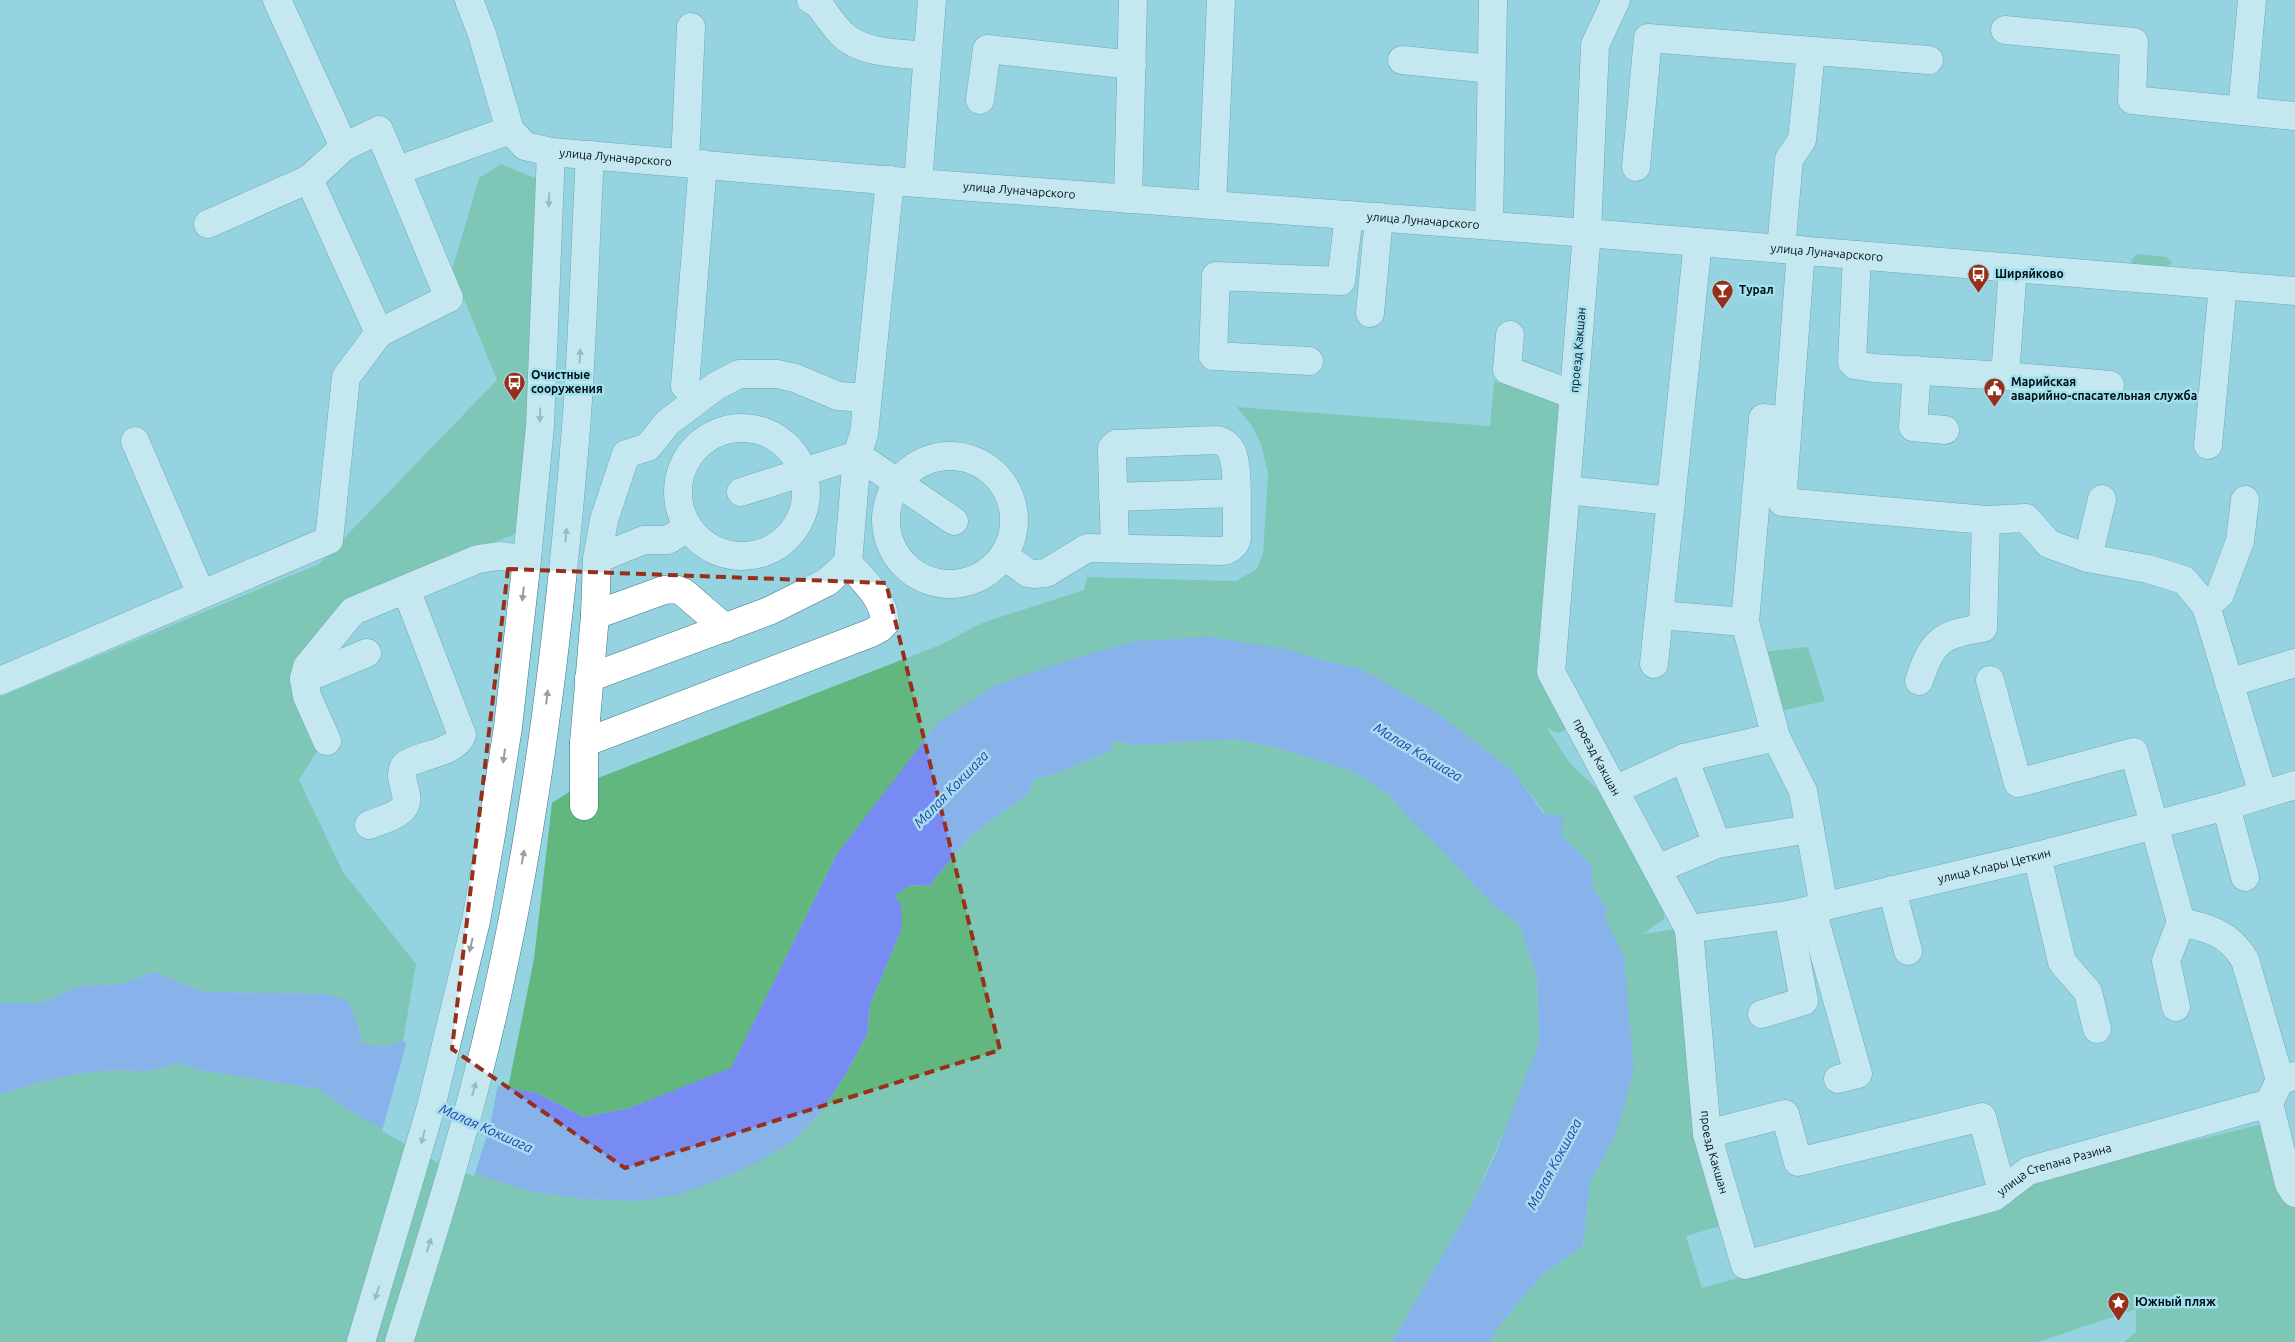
<svg xmlns="http://www.w3.org/2000/svg" width="2295" height="1342" font-family="Ubuntu,sans-serif">
	<rect width="100%" height="100%" fill="#96d3e1"/>
	<g fill="#62b77f">
		<path d="M 501,164 L 537,179 L 533,358 L 518,533 L 361,592 L 290,674 L 319,748 L 299,780 L 343,872 L 416,964 L 403,1041 L 385,1047 L 362,1044 L 358,1024 L 328,994 L 205,992 L 154,972 L 122,984 L 80,986 L 40,1003 L 0,1003 L 0,697 L 319,564 L 497,380 L 452,270 L 479,178 Z"/>
		<path d="M 2137,254 L 2167,257 L 2172,262 L 2166,269 L 2135,267 L 2131,260 Z"/>
		<path d="M 1494,381 L 1562,401 L 1544,589 L 1546,681 L 1567,729 L 1559,733 L 1547,728 L 1569,762 L 1600,792 L 1664,893 L 1664,919 L 1643,934 L 1683,928 L 1723,1225 L 1686,1236 L 1702,1288 L 2005,1205 L 2042,1177 L 2263,1124 L 2295,1197 L 2295,1342 L 2124,1342 L 2136,1332 L 2136,1309 L 2038,1342 L 1490,1342 L 1498,1327 L 1544,1273 L 1583,1246 L 1590,1182 L 1615,1136 L 1604,918 L 1607,907 L 1592,888 L 1592,865 L 1561,835 L 1515,773 L 1435,711 L 1361,669 L 1321,660 L 1135,641 L 995,685 L 878,802 L 837,854 L 731,1069 L 629,1108 L 584,1117 L 537,1093 L 508,1088 L 534,959 L 552,803 L 580,785 L 940,645 L 982,623 L 1084,590 L 1087,577 L 1236,581 L 1257,569 L 1263,554 L 1268,474 L 1261,444 L 1252,426 L 1237,407 L 1490,426 Z"/>
		<path d="M 1808,647 L 1825,701 L 1776,712 L 1761,652 Z"/>
		<path d="M 1235,739 L 1271,746 L 1352,771 L 1389,795 L 1414,824 L 1430,838 L 1493,905 L 1519,924 L 1537,977 L 1539,1043 L 1517,1102 L 1471,1206 L 1392,1342 L 0,1342 L 0,1094 C 33,1084 66,1074 101,1071 C 129,1068 149,1077 176,1062 L 198,1070 L 319,1089 L 358,1116 L 531,1192 L 586,1199 L 639,1201 L 731,1175 L 791,1142 L 818,1116 L 847,1072 L 867,1035 L 870,1005 L 902,928 L 895,895 L 911,885 L 929,886 L 971,835 L 1029,793 L 1035,778 L 1052,775 L 1111,751 L 1113,740 L 1133,745 Z"/>
	</g>
	<path fill="#788bf3" d="M 1208,637 L 1282,648 L 1321,660 L 1361,669 L 1435,711 L 1515,773 L 1544,814 L 1563,815 L 1561,835 L 1592,865 L 1592,888 L 1607,907 L 1605,918 L 1624,956 L 1634,1071 L 1615,1136 L 1590,1182 L 1583,1246 L 1544,1273 L 1498,1327 L 1490,1342 L 1392,1342 L 1471,1206 L 1495,1155 L 1539,1043 L 1537,977 L 1519,924 L 1493,905 L 1430,838 L 1414,824 L 1389,795 L 1352,771 L 1271,746 L 1235,739 L 1133,745 L 1114,740 L 1111,751 L 1052,775 L 1035,778 L 1029,793 L 971,835 L 929,886 L 911,885 L 895,895 L 901,905 L 902,928 L 870,1005 L 867,1035 L 847,1072 L 818,1116 L 791,1142 L 765,1158 L 731,1175 L 682,1194 L 639,1201 L 586,1199 L 531,1192 L 443,1163 L 390,1132 L 358,1116 L 319,1089 L 198,1070 L 176,1062 C 149,1077 129,1068 101,1071 C 66,1074 33,1084 0,1094 L 0,1003 L 40,1003 L 80,986 L 122,984 L 154,972 L 205,992 L 328,994 L 348,1001 L 358,1024 L 362,1044 L 385,1047 L 403,1041 L 483,1083 L 537,1093 L 584,1117 L 629,1108 L 731,1068 L 837,854 L 937,724 L 995,685 L 1062,662 L 1135,641 Z"/>
	<path fill="#96d3e1" d="M 407,1041 L 484,1081 L 498,1084 L 490,1126 L 474,1176 L 442,1165 L 382,1131 Z"/>
	<g fill="none" stroke-linecap="round" stroke-linejoin="round">
		<defs>
			<g id="minor">
				<path d="M 277,0 L 344,147"/>
				<path d="M 469,0 L 482,34 L 510,130 L 525,146 L 551,152"/>
				<path d="M 811,0 L 817,3 C 826,13 834,27 844,36 C 865,54 900,53 926,56"/>
				<path id="s1" d="M 1616,0 L 1595,45 L 1587,233 L 1551,672 L 1689,929 L 1707,1134 L 1745,1265 L 1994,1197 L 2028,1171 L 2269,1103 L 2280,1080 L 2295,1076"/>
				<path d="M 2005,30 L 2134,42 L 2132,100 L 2295,116"/>
				<path d="M 1402,60 L 1491,69"/>
				<path d="M 980,100 L 987,49 L 1132,65"/>
				<path d="M 2242,111 L 2252,0"/>
				<path d="M 685,163 L 691,27"/>
				<path d="M 1636,167 L 1648,38 L 1929,60"/>
				<path d="M 396,171 L 510,130"/>
				<path d="M 309,179 L 379,333"/>
				<path d="M 918,183 L 932,0"/>
				<path d="M 1128,199 L 1133,0"/>
				<path d="M 1212,205 L 1221,0"/>
				<path d="M 1489,225 L 1493,0"/>
				<path d="M 1698,242 L 1659,615 L 1745,622"/>
				<path d="M 1781,249 L 1789,159 L 1802,140 L 1811,52"/>
				<path d="M 1801,250 L 1782,502 L 1986,520 L 2026,518 L 2049,544 L 2088,558 L 2148,569 L 2184,580 L 2206,606 L 2263,794"/>
				<path d="M 1857,255 L 1852,362 L 1855,365 L 1873,368 L 2005,376 L 2013,268"/>
				<path d="M 1370,313 L 1379,217"/>
				<path d="M 1510,335 L 1507,370 L 1574,395"/>
				<path d="M 1309,361 L 1213,356 L 1216,276 L 1341,281 L 1349,215"/>
				<path d="M 1917,370 L 1913,427 L 1945,430"/>
				<path d="M 2005,376 L 2110,385"/>
				<path d="M 685,386 L 703,164"/>
				<path d="M 1788,421 L 1763,418 L 1745,622 L 1776,737 L 1803,791 L 1824,907"/>
				<circle cx="742" cy="492" r="64"/>
				<path d="M 135,441 L 201,594"/>
				<path d="M 2208,445 L 2223,285"/>
				<path d="M 857,455 L 954,521"/>
				<circle cx="950" cy="520" r="64"/>
				<path d="M 1566,490 L 1671,501"/>
				<path d="M 741,492 L 857,455"/>
				<path d="M 1113,497 L 1236,493"/>
				<path d="M 1004,556 L 1028,573 L 1034,574 L 1046,573 L 1087,548 L 1223,551 C 1231,549 1235,546 1237,538 C 1236,518 1239,472 1233,455 C 1231,447 1224,441 1217,440 L 1116,444 L 1112,448 L 1112,453 L 1115,548"/>
				<path d="M 2088,558 L 2102,499"/>
				<path d="M 597,559 L 644,540 L 668,540 L 688,527"/>
				<path d="M 2206,606 L 2220,594 L 2240,541 L 2245,500"/>
				<path d="M 595,615 L 664,590 L 675,589 L 683,592 L 725,628"/>
				<path d="M 1654,664 L 1659,615"/>
				<path d="M 589,678 L 769,611 L 827,582 L 848,563"/>
				<path d="M 304,679 L 367,653"/>
				<path d="M 1990,680 L 2018,783 L 2134,752 L 2181,922 C 2209,928 2229,933 2245,960 L 2280,1080"/>
				<path d="M 0,681 L 329,540 L 346,377 L 379,333 L 449,298 L 379,130 L 344,147 L 309,179 L 208,224"/>
				<path d="M 1919,681 C 1932,641 1941,634 1983,628 L 1986,520"/>
				<path d="M 2229,683 L 2295,663"/>
				<path d="M 327,741 L 307,696 L 304,679 L 307,667 L 353,611 L 478,559 L 499,556 L 527,559"/>
				<path d="M 584,743 L 871,633 L 880,628 L 885,623 C 885,599 863,580 848,563 L 857,455 L 864,434 L 890,180"/>
				<path d="M 1684,758 L 1776,737"/>
				<path d="M 1615,790 L 1684,758 L 1717,844"/>
				<path d="M 584,806 L 584,743 L 595,615 L 597,559 L 604,520 L 626,454 L 648,447 L 667,423 L 716,386 L 739,374 L 777,374 L 795,378 L 838,396 L 867,398"/>
				<path d="M 2226,806 L 2245,877"/>
				<path d="M 369,825 C 379,821 391,818 399,812 C 418,799 394,781 405,765 C 420,754 455,754 462,735 L 406,589"/>
				<path d="M 2037,856 L 2062,962 L 2088,992 L 2097,1029"/>
				<path d="M 1657,869 L 1717,844 L 1810,829"/>
				<path d="M 1892,890 L 1908,951"/>
				<path d="M 1812,910 L 1858,1074 L 1838,1079"/>
				<path id="s2" d="M 1689,929 L 1788,915 L 2037,856 L 2226,806 L 2295,785"/>
				<path d="M 2176,1007 L 2166,961 L 2181,922"/>
				<path d="M 1762,1014 L 1804,1001 L 1788,915"/>
				<path d="M 2269,1103 L 2289,1184 L 2295,1193"/>
				<path d="M 1707,1134 L 1785,1114 L 1798,1162 L 1982,1117 L 2002,1191"/>
			</g>
			<g id="major">
				<path id="s3" d="M 361,1342 L 431,1107 L 476,921 L 491,835 L 508,727 L 527,559 L 540,426 L 551,152 L 918,183 L 1587,233 L 2295,291"/>
				<path d="M 399,1342 C 436,1225 473,1107 499,986 C 539,804 561,614 576,428 C 583,337 585,246 590,155"/>
			</g>
		</defs>
		<use href="#minor" stroke="#3c7784" stroke-width="29"/>
		<use href="#major" stroke="#3c7784" stroke-width="29"/>
		<use href="#minor" stroke="#fff" stroke-width="28"/>
		<use href="#major" stroke="#fff" stroke-width="28"/>
	</g>
	<defs><path id="oneway-solid" d="M-6-.8H1V-3.2L6.5 0L1 3.2V.8H-6Z" transform="scale(1.25)"/></defs>
	<g fill="#999fa1">
		<use href="#oneway-solid" transform="translate(549 200) rotate(92)"/>
		<use href="#oneway-solid" transform="translate(580 356) rotate(-87)"/>
		<use href="#oneway-solid" transform="translate(540 415) rotate(92)"/>
		<use href="#oneway-solid" transform="translate(566 535) rotate(-85)"/>
		<use href="#oneway-solid" transform="translate(523 594) rotate(97)"/>
		<use href="#oneway-solid" transform="translate(547 697) rotate(-83)"/>
		<use href="#oneway-solid" transform="translate(504 756) rotate(98)"/>
		<use href="#oneway-solid" transform="translate(523 857) rotate(-80)"/>
		<use href="#oneway-solid" transform="translate(471 945) rotate(103)"/>
		<use href="#oneway-solid" transform="translate(474 1089) rotate(-75)"/>
		<use href="#oneway-solid" transform="translate(423 1137) rotate(105)"/>
		<use href="#oneway-solid" transform="translate(429 1245) rotate(-73)"/>
		<use href="#oneway-solid" transform="translate(377 1293) rotate(107)"/>
	</g>
	<path d="M0 0H2295V1342H0ZM 508,569 L 886,583 L 1000,1050 L 625,1168 L 452,1049 Z" fill="#96d3e1" fill-opacity=".55" fill-rule="evenodd"/>
	<path fill="none" stroke="#972f19" stroke-width="4" stroke-dasharray="10 6" stroke-linejoin="round" d="M 508,569 L 886,583 L 1000,1050 L 625,1168 L 452,1049 Z"/>
	<defs>
		<symbol id="bus-pin" viewBox="-11 -11 22 30"><path d="M0 17L-7.5 6A9.5 9.5 0 1 1 7.5 6Z" fill="#972f19" stroke="#a3e0ee"/><path d="M-5-6H5V4H4V6H2V4H-2V6H-4V4H-5ZM-3.5-4V0h7V-4ZM-3.5 1.2v1.5H-2V1.2ZM2 1.2v1.5H3.5V1.2Z" fill="#fff"/></symbol>
		<symbol id="bar-pin" viewBox="-11 -11 22 30"><path d="M0 17L-7.5 6A9.5 9.5 0 1 1 7.5 6Z" fill="#972f19" stroke="#a3e0ee"/><path d="M-6-5H6L.8 .8V4.5H3.5V6h-7V4.5H-.8V.8Z" fill="#fff"/></symbol>
		<symbol id="civic-pin" viewBox="-11 -11 22 30"><path d="M0 17L-7.5 6A9.5 9.5 0 1 1 7.5 6Z" fill="#972f19" stroke="#a3e0ee"/><path d="M-.6-6.5H3V-4.5H.6V-3L4-1V1h2V6H-6V1h2V-1L-.6-3ZM-1.2 2.5V6h2.4V2.5Z" fill="#fff"/></symbol>
		<symbol id="sight-pin" viewBox="-11 -11 22 30"><path d="M0 17L-7.5 6A9.5 9.5 0 1 1 7.5 6Z" fill="#972f19" stroke="#a3e0ee"/><path d="M0-6L1.8-2.2L6-1.7L2.9 1.2L3.7 5.4L0 3.3L-3.7 5.4L-2.9 1.2L-6-1.7L-1.8-2.2Z" fill="#fff"/></symbol>
	</defs>
	<g fill-rule="evenodd">
		<use href="#bus-pin" x="1966" y="262" width="25" height="34"/>
		<use href="#bar-pin" x="1710" y="278" width="25" height="34"/>
		<use href="#bus-pin" x="502" y="370" width="25" height="34"/>
		<use href="#civic-pin" x="1982" y="376" width="25" height="34"/>
		<use href="#sight-pin" x="2106" y="1290" width="25" height="34"/>
	</g>
	<g text-anchor="middle" stroke-width="5" stroke-linejoin="round" paint-order="stroke">
		<g font-size="12" fill="#000f14" stroke="#a3e0ee">
			<text dy="4" stroke="none"><textPath href="#s3" startOffset="1275">улица Луначарского</textPath></text>
			<text dy="4" stroke="none"><textPath href="#s3" startOffset="1680">улица Луначарского</textPath></text>
			<text dy="4" stroke="none"><textPath href="#s3" startOffset="2085">улица Луначарского</textPath></text>
			<text dy="4" stroke="none"><textPath href="#s3" startOffset="2490">улица Луначарского</textPath></text>
			<text transform="translate(1578 350) rotate(-85)" y="4">проезд Какшан</text>
			<text dy="4" stroke="none"><textPath href="#s1" startOffset="775">проезд Какшан</textPath></text>
			<text dy="4" stroke="none"><textPath href="#s2" startOffset="312">улица Клары Цеткин</textPath></text>
			<text dy="4" stroke="none"><textPath href="#s1" startOffset="1195">проезд Какшан</textPath></text>
			<text dy="4" stroke="none"><textPath href="#s1" startOffset="1638">улица Степана Разина</textPath></text>
		</g>
		<g font-size="12" font-weight="bold" fill="#000f14" stroke="#a3e0ee" text-anchor="start">
			<text x="1995" y="278">Ширяйково</text>
			<text x="1739" y="294">Турал</text>
			<text x="531" y="379">Очистные<tspan x="531" dy="14">сооружения</tspan></text>
			<text x="2011" y="386">Марийская<tspan x="2011" dy="14">аварийно-спасательная служба</tspan></text>
			<text x="2135" y="1306">Южный пляж</text>
		</g>
		<g font-size="14" font-style="italic" fill="#3135ab" stroke="#a3e0ee">
			<text transform="translate(1418 752) rotate(31)" y="5">Малая Кокшага</text>
			<text transform="translate(951 789) rotate(-46)" y="5">Малая Кокшага</text>
			<text transform="translate(486 1128) rotate(24)" y="5">Малая Кокшага</text>
			<text transform="translate(1554 1164) rotate(-62)" y="5">Малая Кокшага</text>
		</g>
	</g>
</svg>
